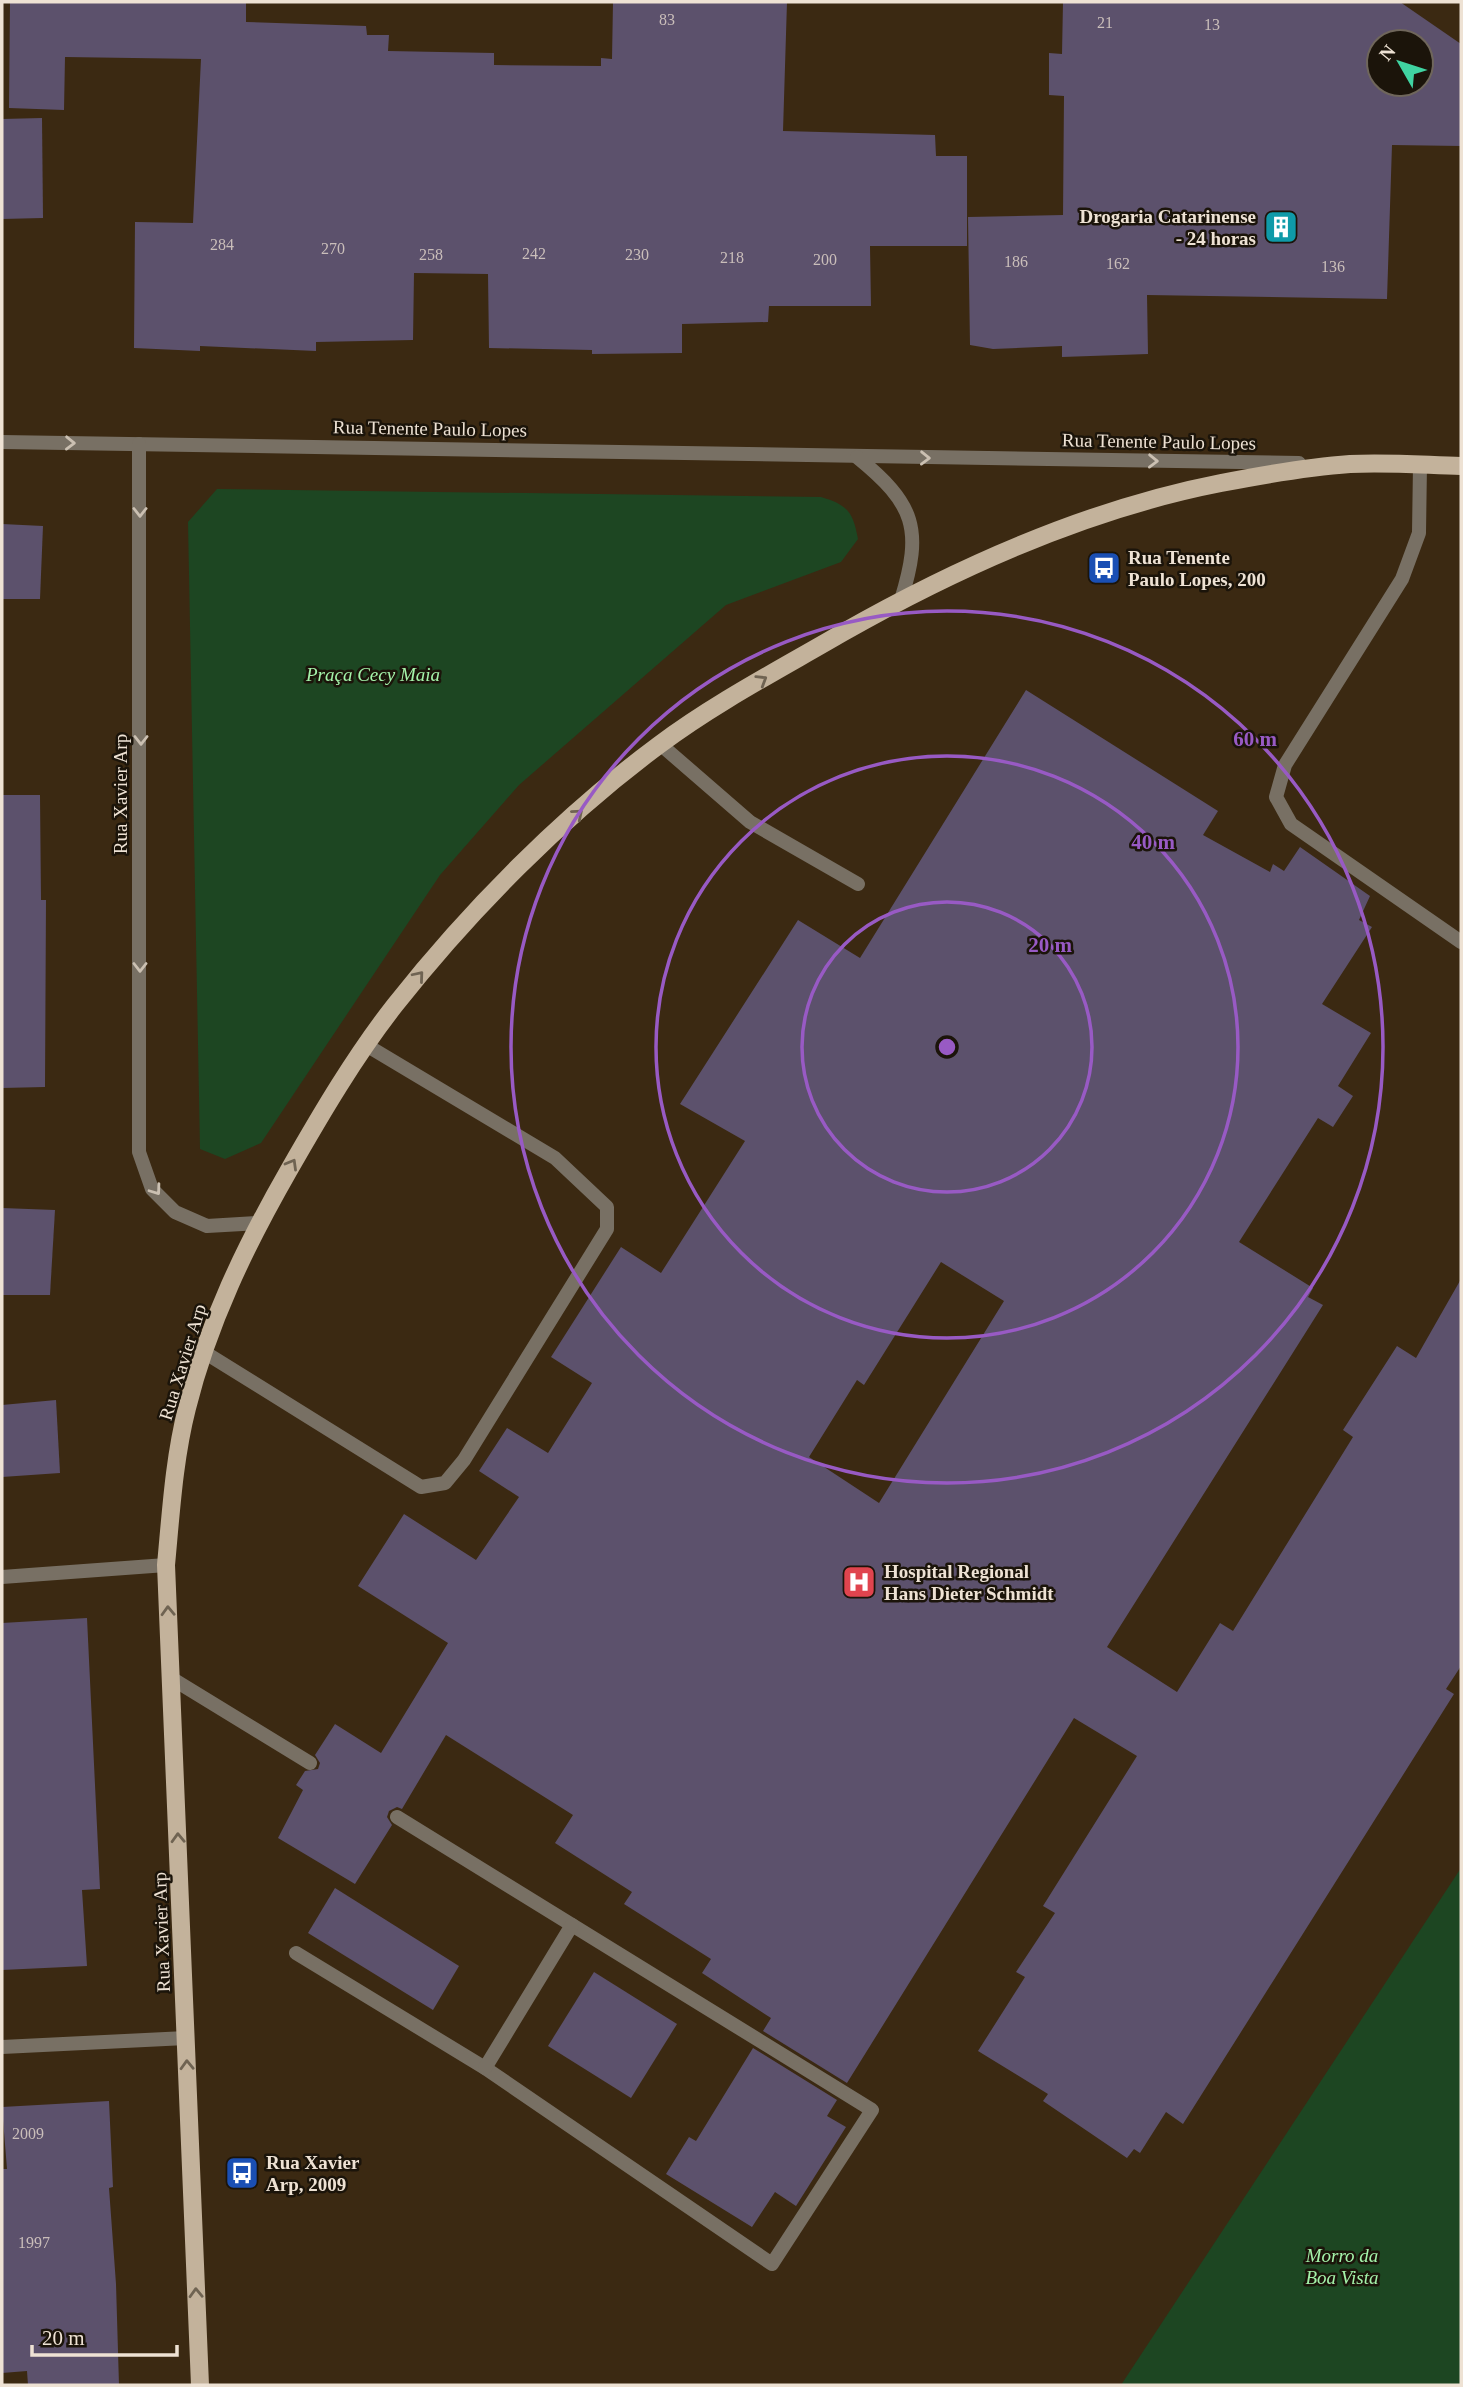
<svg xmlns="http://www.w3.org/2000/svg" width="1463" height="2387" font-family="Georgia,serif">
	<rect width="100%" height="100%" fill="#3b2912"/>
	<g fill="#1d4622">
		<path d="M 217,489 L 821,497 C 848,505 853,512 858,539 L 841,562 L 726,605 L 519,785 L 440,875 L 261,1143 L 225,1159 L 200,1149 L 188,522 Z"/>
		<path d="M 1461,1868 L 1461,2385 L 1121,2385 Z"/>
	</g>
	<g fill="#5c516c" fill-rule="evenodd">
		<path d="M 10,2 L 246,2 L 246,22 L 366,26 L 367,35 L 389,35 L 388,51 L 494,53 L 494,65 L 601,66 L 601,58 L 612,59 L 613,2 L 787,2 L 783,131 L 935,135 L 936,156 L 967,156 L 967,246 L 870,246 L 871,306 L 769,306 L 768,322 L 682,324 L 682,353 L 592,354 L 592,350 L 489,348 L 488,274 L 414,273 L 413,340 L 316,342 L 316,351 L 200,346 L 200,351 L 134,348 L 135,222 L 193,223 L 201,59 L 65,57 L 64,110 L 9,108 Z"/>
		<path d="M 1063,2 L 1400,2 L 1461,44 L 1461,146 L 1392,145 L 1387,299 L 1147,295 L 1148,354 L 1062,357 L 1062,346 L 993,349 L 970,345 L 968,217 L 1063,215 L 1064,96 L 1049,95 L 1049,53 L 1062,54 ZM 1379,42 L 1421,42 L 1421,84 L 1379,84 Z"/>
		<path d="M 42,118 L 43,218 L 2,219 L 2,119 Z"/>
		<path d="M 2,524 L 43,526 L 40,599 L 2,599 Z"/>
		<path d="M 1026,690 L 1218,811 L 1203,835 L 1270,872 L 1273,864 L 1284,871 L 1300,847 L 1370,896 L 1359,920 L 1372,927 L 1322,1004 L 1371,1033 L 1338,1086 L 1353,1096 L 1333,1127 L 1318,1118 L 1239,1242 L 1313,1288 L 1308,1297 L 1323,1305 L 1107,1647 L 1177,1692 L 1220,1623 L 1233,1631 L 1353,1437 L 1343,1430 L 1397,1346 L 1416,1358 L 1461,1279 L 1461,1666 L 1446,1689 L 1454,1694 L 1183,2124 L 1166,2112 L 1140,2153 L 1134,2149 L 1127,2158 L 1043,2101 L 1048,2094 L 978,2051 L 1025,1977 L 1016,1972 L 1055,1913 L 1043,1906 L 1137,1756 L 1074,1718 L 847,2083 L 763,2031 L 771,2018 L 702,1973 L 711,1959 L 624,1904 L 632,1892 L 555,1843 L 573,1815 L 446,1735 L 402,1809 L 397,1807 L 389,1811 L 387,1817 L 392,1825 L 355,1884 L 278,1838 L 303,1790 L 296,1785 L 305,1771 L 318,1769 L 320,1763 L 315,1755 L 335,1724 L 381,1753 L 448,1643 L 358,1586 L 404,1514 L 476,1560 L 519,1497 L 479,1471 L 507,1428 L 548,1453 L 592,1383 L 551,1357 L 621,1247 L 661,1273 L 745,1141 L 680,1104 L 798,920 L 860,958 ZM 941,1262 L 1004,1301 L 879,1503 L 809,1457 L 857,1380 L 864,1385 Z"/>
		<path d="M 2,795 L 40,795 L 41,900 L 46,900 L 45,1087 L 2,1088 Z"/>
		<path d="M 2,1208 L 55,1210 L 50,1295 L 2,1295 Z"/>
		<path d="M 56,1400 L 60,1473 L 2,1477 L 2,1405 Z"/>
		<path d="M 87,1618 L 100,1889 L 82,1890 L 87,1966 L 2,1970 L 2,1623 Z"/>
		<path d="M 335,1888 L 459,1966 L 433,2010 L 308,1933 Z"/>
		<path d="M 594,1972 L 677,2024 L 631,2098 L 548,2046 Z"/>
		<path d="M 753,2048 L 837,2100 L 827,2116 L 846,2127 L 796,2206 L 775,2192 L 752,2227 L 666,2174 L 689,2137 L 696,2141 Z"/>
		<path d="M 109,2101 L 113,2187 L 109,2188 L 116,2284 L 119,2385 L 28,2385 L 27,2371 L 2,2373 L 2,2169 L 7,2169 L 2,2107 Z"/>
	</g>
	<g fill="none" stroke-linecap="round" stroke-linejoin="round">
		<g stroke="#787064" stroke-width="14">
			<path d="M 1420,465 L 1419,533 L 1402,579 L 1285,765 L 1276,797 L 1291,824 L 1461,942"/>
			<path d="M 660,744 L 750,822 L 858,884"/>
			<path d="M 204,1352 L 421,1487 L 445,1483 L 464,1460 L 607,1229 L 607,1207 L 555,1158 L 366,1045"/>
			<path d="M 171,1678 L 310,1763"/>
			<path d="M 296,1953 L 485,2068 L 772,2264 L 872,2110 L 397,1817"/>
			<path d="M 485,2068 L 572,1925"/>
		</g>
		<g stroke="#787064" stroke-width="14">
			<path d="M 2,442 L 1299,463"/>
			<path d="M 139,444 L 139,1152 L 152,1189 L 175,1212 L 207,1226 L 258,1223"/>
			<path d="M 857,457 C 915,504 923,529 901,600"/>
			<path d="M 2,1577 L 166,1565"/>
			<path d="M 2,2047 L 186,2038"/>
		</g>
		<path stroke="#c3b29b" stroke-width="18" d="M 200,2385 L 166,1565 C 171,1512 174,1459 187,1408 C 208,1323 246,1245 289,1170 C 321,1114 355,1056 395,1005 C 469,911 563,816 659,745 C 715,703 782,668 842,633 C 960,566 1087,509 1221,483 C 1262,475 1307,467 1350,464 C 1386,462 1424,465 1461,466"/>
	</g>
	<defs><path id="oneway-chevron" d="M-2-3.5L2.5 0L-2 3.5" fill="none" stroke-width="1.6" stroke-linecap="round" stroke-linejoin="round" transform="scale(1.75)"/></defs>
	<g stroke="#cbc0b2">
		<use href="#oneway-chevron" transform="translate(70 443) rotate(1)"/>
		<use href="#oneway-chevron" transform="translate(925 458) rotate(1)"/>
		<use href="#oneway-chevron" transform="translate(1153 461) rotate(1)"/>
		<use href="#oneway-chevron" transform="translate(140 512) rotate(90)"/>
		<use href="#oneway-chevron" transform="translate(141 740) rotate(90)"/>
		<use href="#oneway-chevron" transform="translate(140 967) rotate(90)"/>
		<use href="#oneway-chevron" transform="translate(156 1190) rotate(54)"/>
	</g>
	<g stroke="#6f6352">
		<use href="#oneway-chevron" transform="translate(762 680) rotate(-32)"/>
		<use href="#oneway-chevron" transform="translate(578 814) rotate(-40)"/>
		<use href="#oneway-chevron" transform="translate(419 976) rotate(-50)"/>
		<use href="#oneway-chevron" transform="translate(292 1164) rotate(-60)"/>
		<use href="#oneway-chevron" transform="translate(168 1611) rotate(-92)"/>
		<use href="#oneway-chevron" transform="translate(178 1838) rotate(-92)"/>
		<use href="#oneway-chevron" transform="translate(187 2065) rotate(-92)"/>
		<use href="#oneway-chevron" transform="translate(196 2293) rotate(-92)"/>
	</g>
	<g fill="none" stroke="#985ac4" stroke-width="3.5">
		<circle cx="947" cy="1047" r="145"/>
		<circle cx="947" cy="1047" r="291"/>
		<circle cx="947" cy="1047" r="436"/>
	</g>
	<defs>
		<symbol id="building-square" viewBox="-11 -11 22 22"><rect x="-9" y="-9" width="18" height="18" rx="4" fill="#0f9aa8" stroke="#1b140a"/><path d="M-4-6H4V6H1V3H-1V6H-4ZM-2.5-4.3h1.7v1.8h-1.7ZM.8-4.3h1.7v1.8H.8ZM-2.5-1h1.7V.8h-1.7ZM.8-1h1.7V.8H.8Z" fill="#fff"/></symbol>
		<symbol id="bus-square" viewBox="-11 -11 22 22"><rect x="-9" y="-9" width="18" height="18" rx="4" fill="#1a4fb4" stroke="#1b140a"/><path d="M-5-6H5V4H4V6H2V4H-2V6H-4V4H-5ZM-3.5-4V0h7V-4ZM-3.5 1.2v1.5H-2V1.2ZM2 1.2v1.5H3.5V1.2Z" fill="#fff"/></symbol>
		<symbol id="hospital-square" viewBox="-11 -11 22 22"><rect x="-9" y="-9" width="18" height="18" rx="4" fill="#e0444e" stroke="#1b140a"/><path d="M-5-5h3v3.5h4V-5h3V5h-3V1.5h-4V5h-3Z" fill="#fff"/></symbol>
	</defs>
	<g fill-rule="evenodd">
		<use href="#building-square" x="1262" y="208" width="38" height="38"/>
		<use href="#bus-square" x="1085" y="549" width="38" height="38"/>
		<use href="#hospital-square" x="840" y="1563" width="38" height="38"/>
		<use href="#bus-square" x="223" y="2154" width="38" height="38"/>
	</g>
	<g text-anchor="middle" stroke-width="5" stroke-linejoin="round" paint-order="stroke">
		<g font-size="16" fill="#cabeba">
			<text x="667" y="25">83</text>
			<text x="1105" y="28">21</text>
			<text x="1212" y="30">13</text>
			<text x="222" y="250">284</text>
			<text x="333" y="254">270</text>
			<text x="534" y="259">242</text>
			<text x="431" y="260">258</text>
			<text x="637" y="260">230</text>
			<text x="732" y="263">218</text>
			<text x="825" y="265">200</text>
			<text x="1016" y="267">186</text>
			<text x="1118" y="269">162</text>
			<text x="1333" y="272">136</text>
			<text x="28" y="2139">2009</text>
			<text x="34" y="2248">1997</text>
		</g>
		<g font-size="19" font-weight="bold" fill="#eee2d4" stroke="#1b140a" text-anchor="start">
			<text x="1256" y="223" text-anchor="end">Drogaria Catarinense<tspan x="1256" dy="22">- 24 horas</tspan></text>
			<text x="1128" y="564">Rua Tenente<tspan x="1128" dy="22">Paulo Lopes, 200</tspan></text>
			<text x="884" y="1578">Hospital Regional<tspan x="884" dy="22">Hans Dieter Schmidt</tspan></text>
			<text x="266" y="2169">Rua Xavier<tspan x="266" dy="22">Arp, 2009</tspan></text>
		</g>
		<g font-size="19" fill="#eee2d4" stroke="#1b140a">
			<text transform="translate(430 428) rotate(1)" y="7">Rua Tenente Paulo Lopes</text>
			<text transform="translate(1159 441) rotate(1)" y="7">Rua Tenente Paulo Lopes</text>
			<text transform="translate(120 794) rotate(-90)" y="7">Rua Xavier Arp</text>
			<text transform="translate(182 1362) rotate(-73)" y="7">Rua Xavier Arp</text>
			<text transform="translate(161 1932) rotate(-92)" y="7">Rua Xavier Arp</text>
		</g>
		<g font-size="19" font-style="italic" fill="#a4f3aa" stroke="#1b140a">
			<text x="373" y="681">Praça Cecy Maia</text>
			<text x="1342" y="2262">Morro da<tspan x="1342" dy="22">Boa Vista</tspan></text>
		</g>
	</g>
	<circle cx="947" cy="1047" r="10" fill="#985ac4" stroke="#1b140a" stroke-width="3.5"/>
	<g font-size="21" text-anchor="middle" font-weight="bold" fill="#985ac4" stroke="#1b140a" stroke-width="5" stroke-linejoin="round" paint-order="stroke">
		<text x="1255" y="746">60 m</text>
		<text x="1153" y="849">40 m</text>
		<text x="1050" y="952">20 m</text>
	</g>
	<rect width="1463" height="2387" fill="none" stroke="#eee2d4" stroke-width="7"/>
	<g transform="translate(1400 63) rotate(309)"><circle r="33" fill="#1b140a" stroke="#6f665b" stroke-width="2"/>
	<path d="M0-5L12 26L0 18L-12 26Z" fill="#40d4a2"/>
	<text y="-10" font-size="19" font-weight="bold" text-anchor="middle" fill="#eee2d4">N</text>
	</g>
	<path d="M32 2345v10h145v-10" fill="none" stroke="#eee2d4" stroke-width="3.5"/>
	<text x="42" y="2345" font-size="21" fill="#eee2d4" stroke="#1b140a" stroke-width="5" paint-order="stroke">20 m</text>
</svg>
